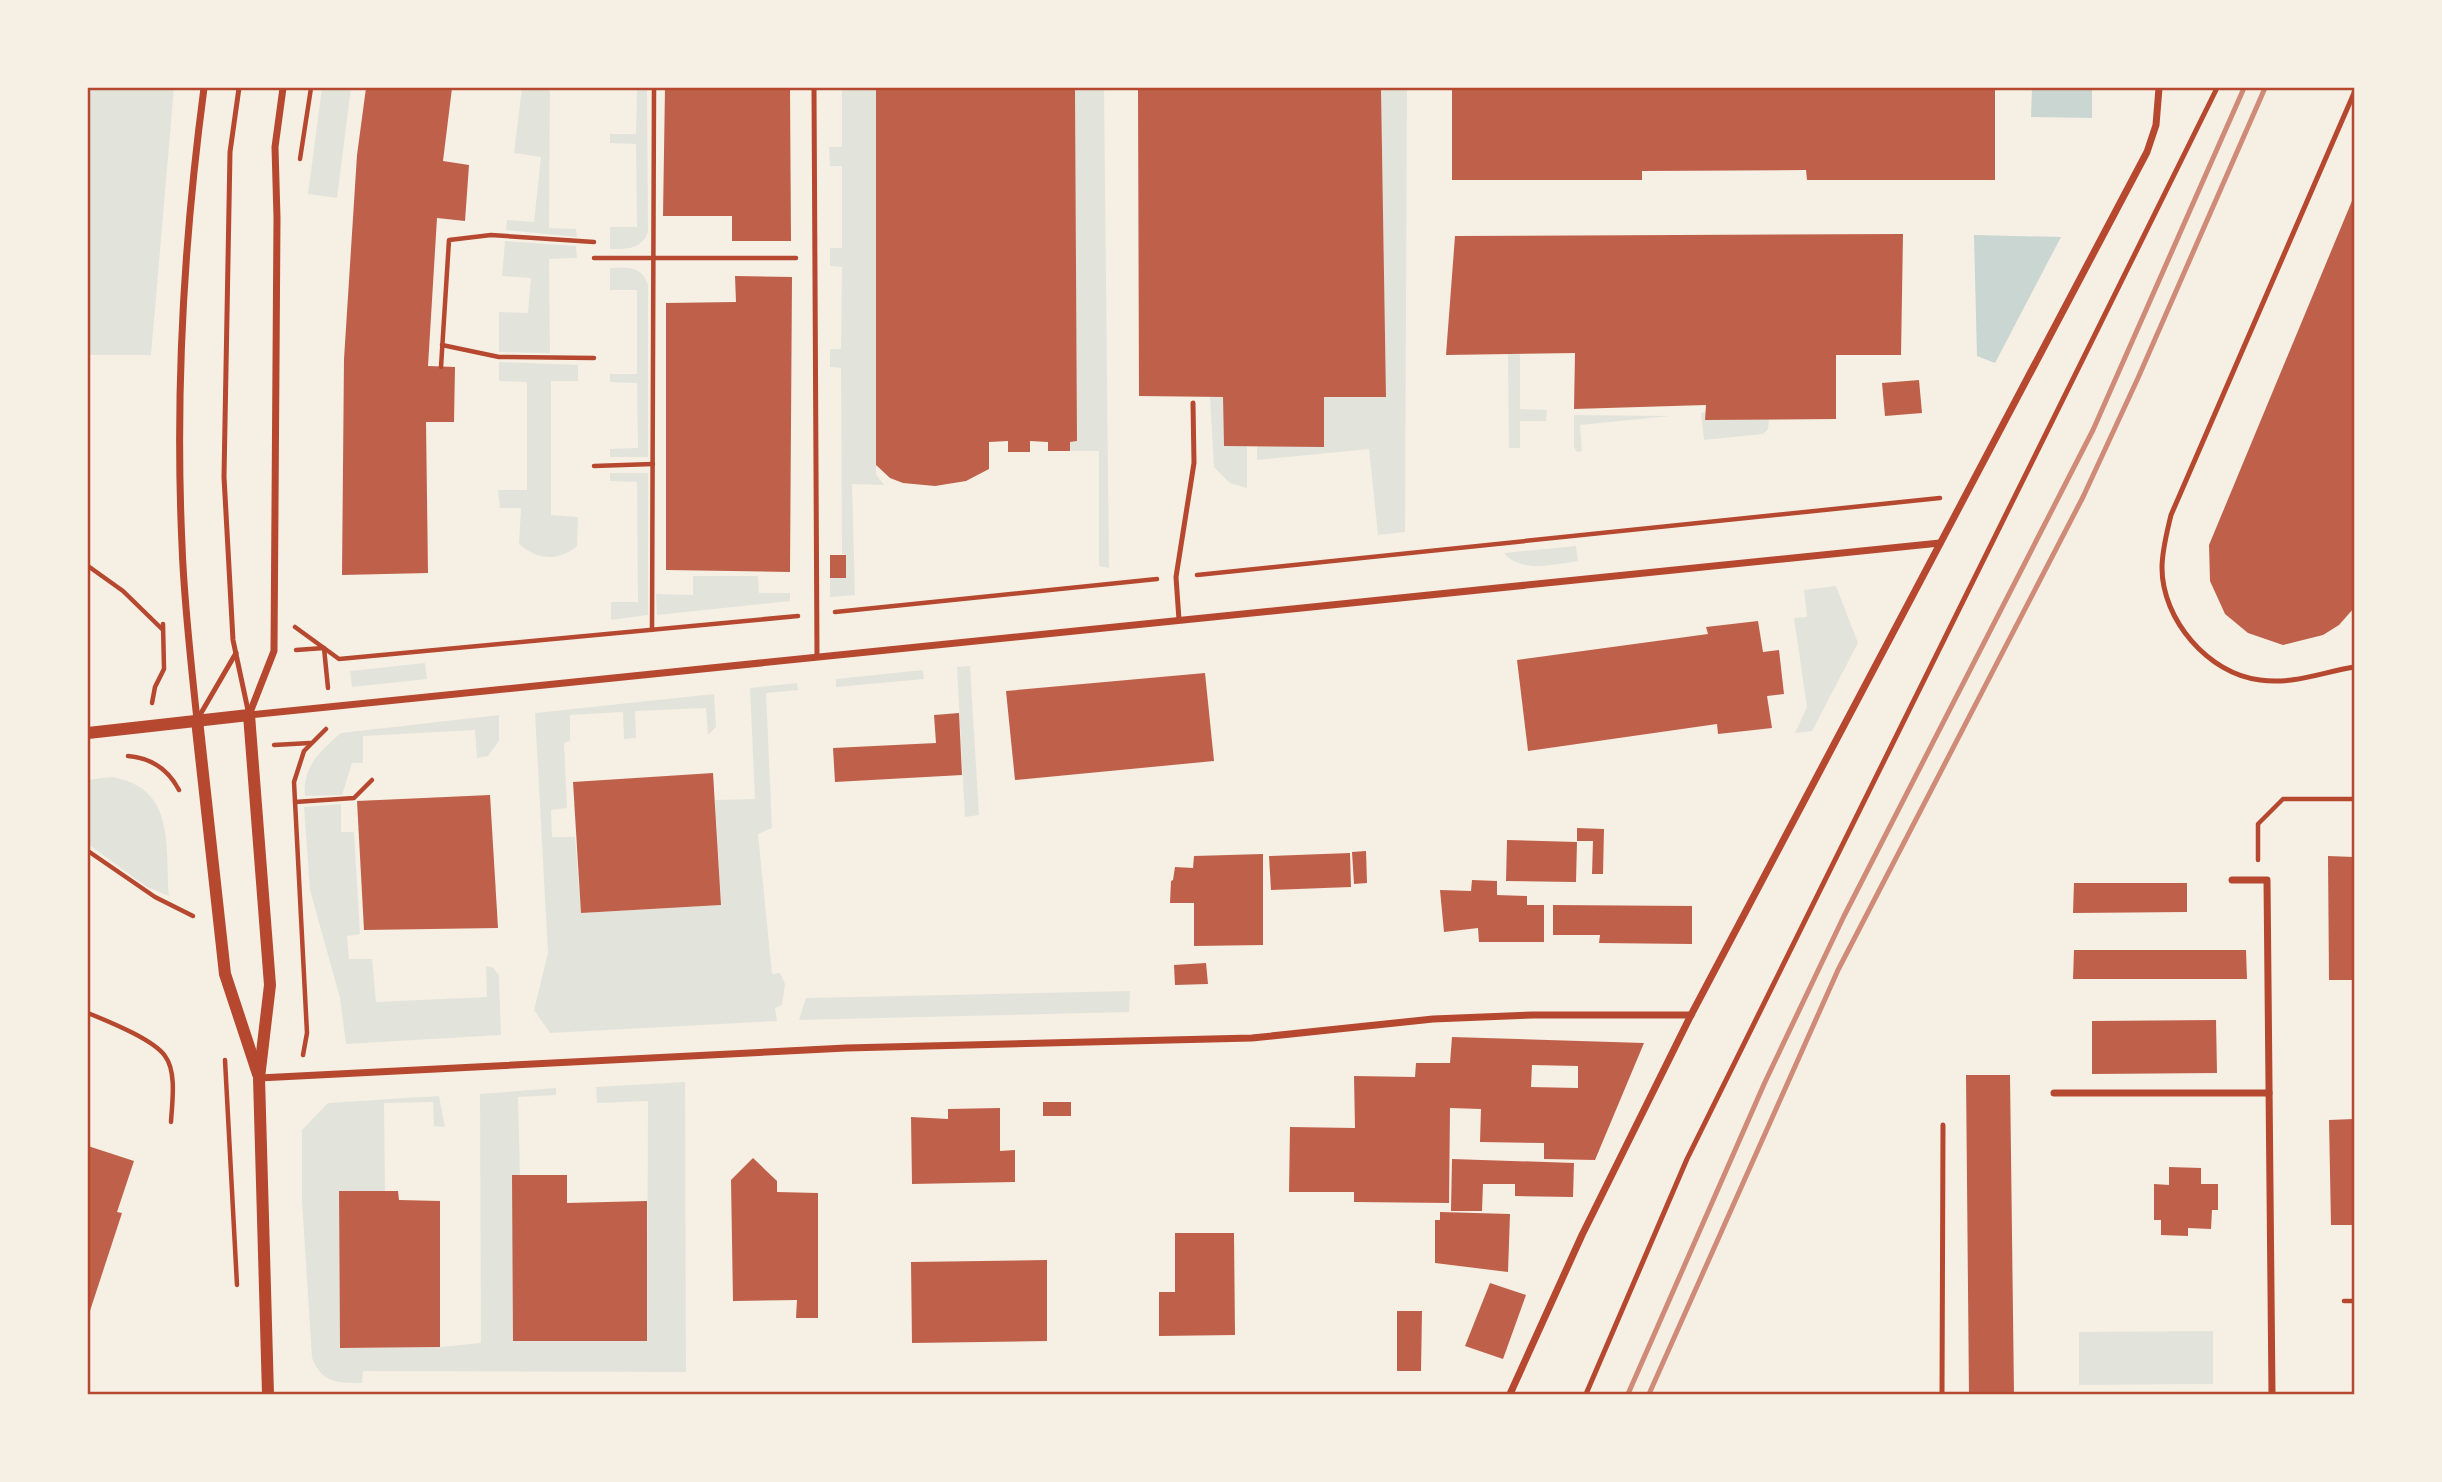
<svg xmlns="http://www.w3.org/2000/svg" width="2442" height="1482" font-family="Montserrat,sans-serif">
	<rect width="100%" height="100%" fill="#f6efe4"/>
	<g fill="#e2e4dc">
		<path d="M 88,88 L 174,88 L 151,355 L 88,355 Z"/>
		<path d="M 322,88 L 351,88 L 337,198 L 308,194 Z"/>
		<path d="M 522,88 L 550,88 L 549,228 L 576,229 L 577,237 L 506,230 L 507,220 L 534,222 L 541,157 L 514,153 Z"/>
		<path d="M 637,88 L 647,88 L 648,232 C 641,250 626,249 610,249 L 610,227 L 637,227 L 636,144 L 610,143 L 610,134 L 636,134 Z"/>
		<path d="M 842,88 L 876,88 L 876,474 L 884,485 L 852,484 L 855,595 L 830,597 L 830,578 L 846,555 L 842,554 L 841,368 L 830,367 L 830,349 L 841,349 L 842,267 L 830,266 L 830,248 L 842,248 L 842,166 L 830,166 L 829,147 L 842,147 Z"/>
		<path d="M 1075,88 L 1104,88 L 1109,568 L 1099,566 L 1099,451 L 1070,451 L 1070,442 L 1077,441 Z"/>
		<path d="M 1381,88 L 1407,88 L 1405,532 L 1378,535 L 1369,449 L 1257,460 L 1257,446 L 1324,446 L 1324,397 L 1386,397 Z"/>
		<path d="M 505,241 L 576,246 L 577,258 L 549,259 L 550,353 L 499,352 L 499,312 L 528,313 L 531,278 L 502,276 Z"/>
		<path d="M 610,268 C 628,268 641,265 648,285 L 648,457 L 610,457 L 610,449 L 638,448 L 637,383 L 610,382 L 610,374 L 637,374 L 637,290 L 610,290 Z"/>
		<path d="M 1508,353 L 1520,354 L 1520,409 L 1547,410 L 1546,421 L 1520,421 L 1520,448 L 1509,448 Z"/>
		<path d="M 499,362 L 578,365 L 578,381 L 551,381 L 551,515 L 578,517 L 577,546 C 558,562 537,560 519,544 L 521,508 L 500,508 L 498,490 L 527,490 L 527,382 L 499,381 Z"/>
		<path d="M 1210,397 L 1223,397 L 1224,446 L 1247,445 L 1247,488 L 1230,483 L 1214,467 Z"/>
		<path d="M 1705,412 L 1705,420 L 1769,419 L 1768,429 L 1763,434 L 1704,440 L 1701,413 Z"/>
		<path d="M 1574,415 L 1670,416 L 1580,425 L 1582,451 L 1577,452 L 1574,447 Z"/>
		<path d="M 610,473 L 648,473 L 648,615 L 611,620 L 611,602 L 638,602 L 637,482 L 610,481 Z"/>
		<path d="M 1576,546 L 1578,561 C 1555,564 1521,574 1504,553 Z"/>
		<path d="M 693,576 L 758,576 L 759,593 L 790,593 L 790,601 L 657,615 L 656,594 L 693,595 Z"/>
		<path d="M 1836,586 L 1858,643 L 1812,731 L 1795,733 L 1807,707 L 1794,618 L 1807,617 L 1804,590 Z"/>
		<path d="M 425,663 L 427,679 L 352,687 L 350,671 Z"/>
		<path d="M 970,666 L 979,815 L 965,817 L 957,667 Z"/>
		<path d="M 923,670 L 924,679 L 836,687 L 836,679 Z"/>
		<path d="M 797,683 L 798,690 L 766,693 L 772,828 L 758,834 L 772,974 L 780,973 L 785,984 L 782,1005 L 775,1008 L 777,1021 L 550,1033 L 534,1010 L 548,953 L 535,713 L 714,694 L 716,727 L 708,735 L 706,708 L 635,711 L 636,738 L 624,739 L 623,712 L 570,715 L 570,741 L 564,743 L 567,808 L 551,810 L 552,837 L 575,837 L 581,913 L 721,905 L 715,800 L 755,799 L 750,688 Z"/>
		<path d="M 499,715 L 499,741 L 488,756 L 477,758 L 475,730 L 363,736 L 363,763 L 352,763 L 342,795 L 305,796 C 302,767 321,750 341,733 Z"/>
		<path d="M 111,777 C 176,787 165,845 169,896 L 147,887 L 88,844 L 88,780 Z"/>
		<path d="M 341,804 L 341,832 L 354,832 L 360,934 L 347,936 L 349,959 L 372,959 L 376,1002 L 487,997 L 486,966 L 492,967 L 499,975 L 501,1035 L 346,1044 L 340,998 L 310,890 L 304,807 Z"/>
		<path d="M 1130,991 L 1129,1012 L 799,1020 L 806,998 Z"/>
		<path d="M 685,1082 L 686,1372 L 363,1371 L 362,1383 C 337,1383 322,1383 312,1358 L 302,1201 L 302,1130 L 328,1103 L 439,1096 L 445,1127 L 434,1126 L 433,1102 L 384,1103 L 385,1191 L 339,1192 L 340,1348 L 440,1347 L 481,1343 L 480,1094 L 556,1088 L 556,1095 L 518,1097 L 520,1176 L 647,1341 L 648,1101 L 597,1103 L 596,1087 Z"/>
		<path d="M 2213,1331 L 2213,1384 L 2079,1385 L 2079,1332 Z"/>
	</g>
	<g fill="#c9d6d2">
		<path d="M 2032,88 L 2092,88 L 2092,118 L 2031,117 Z"/>
		<path d="M 1974,235 L 2061,237 L 1995,363 L 1977,356 Z"/>
	</g>
	<g fill="#bf614a" fill-rule="evenodd">
		<path d="M 366,88 L 452,88 L 443,161 L 469,165 L 465,221 L 437,218 L 428,366 L 455,367 L 454,422 L 426,422 L 428,573 L 342,575 L 344,359 L 357,155 Z"/>
		<path d="M 665,88 L 790,88 L 791,241 L 732,241 L 732,216 L 663,216 Z"/>
		<path d="M 876,88 L 1075,88 L 1077,441 L 1070,442 L 1070,451 L 1048,451 L 1048,442 L 1030,441 L 1030,452 L 1008,452 L 1008,441 L 989,442 L 989,469 L 966,481 L 935,486 L 903,483 L 890,478 L 876,465 Z"/>
		<path d="M 1138,88 L 1381,88 L 1386,397 L 1324,397 L 1324,447 L 1224,446 L 1223,397 L 1139,396 Z"/>
		<path d="M 1452,88 L 1995,88 L 1995,180 L 1807,180 L 1806,170 L 1642,171 L 1642,180 L 1452,180 Z"/>
		<path d="M 2354,196 L 2354,608 L 2339,625 L 2323,635 L 2283,645 L 2248,633 L 2225,614 L 2210,581 L 2209,545 Z"/>
		<path d="M 1903,234 L 1901,355 L 1836,355 L 1836,419 L 1705,420 L 1706,405 L 1574,409 L 1575,353 L 1446,355 L 1455,236 Z"/>
		<path d="M 735,276 L 792,277 L 790,572 L 666,570 L 666,303 L 736,302 Z"/>
		<path d="M 1919,380 L 1922,413 L 1885,416 L 1882,383 Z"/>
		<rect x="830" y="555" width="16" height="23"/>
		<path d="M 1758,621 L 1763,652 L 1779,650 L 1784,694 L 1767,696 L 1772,728 L 1718,734 L 1717,724 L 1528,751 L 1517,660 L 1708,634 L 1706,627 Z"/>
		<path d="M 1205,673 L 1214,761 L 1015,780 L 1006,691 Z"/>
		<path d="M 959,713 L 962,775 L 835,782 L 833,748 L 936,743 L 934,715 Z"/>
		<path d="M 713,773 L 721,905 L 581,913 L 573,782 Z"/>
		<path d="M 490,795 L 498,928 L 364,930 L 357,801 Z"/>
		<path d="M 1577,828 L 1604,829 L 1603,874 L 1592,874 L 1593,841 L 1577,841 Z"/>
		<path d="M 1507,840 L 1577,842 L 1576,882 L 1506,881 Z"/>
		<path d="M 1366,851 L 1367,883 L 1354,884 L 1352,852 Z"/>
		<path d="M 1350,853 L 1351,887 L 1271,890 L 1269,856 Z"/>
		<path d="M 1263,854 L 1263,945 L 1194,946 L 1194,903 L 1170,903 L 1171,881 L 1173,880 L 1175,867 L 1193,868 L 1194,856 Z"/>
		<path d="M 2328,856 L 2354,857 L 2354,980 L 2329,980 Z"/>
		<path d="M 1472,880 L 1497,881 L 1497,895 L 1527,896 L 1527,905 L 1544,905 L 1544,942 L 1479,942 L 1478,928 L 1444,932 L 1440,890 L 1471,891 Z"/>
		<path d="M 2074,883 L 2187,883 L 2187,912 L 2073,913 Z"/>
		<path d="M 1553,905 L 1692,906 L 1692,944 L 1599,943 L 1600,935 L 1553,935 Z"/>
		<path d="M 2074,950 L 2246,950 L 2247,979 L 2073,979 Z"/>
		<path d="M 1206,963 L 1208,984 L 1175,985 L 1174,965 Z"/>
		<path d="M 2216,1020 L 2217,1073 L 2092,1074 L 2092,1021 Z"/>
		<path d="M 1452,1037 L 1644,1043 L 1595,1160 L 1544,1159 L 1544,1143 L 1480,1142 L 1481,1109 L 1450,1108 L 1449,1203 L 1354,1202 L 1354,1192 L 1289,1192 L 1290,1127 L 1355,1128 L 1354,1076 L 1415,1077 L 1416,1063 L 1450,1063 ZM 1532,1065 L 1578,1066 L 1578,1088 L 1531,1087 Z"/>
		<path d="M 1966,1075 L 2010,1075 L 2014,1394 L 1969,1394 Z"/>
		<rect x="1043" y="1102" width="28" height="14"/>
		<path d="M 1000,1108 L 1000,1151 L 1015,1150 L 1015,1182 L 912,1184 L 911,1117 L 948,1119 L 948,1109 Z"/>
		<path d="M 2354,1119 L 2354,1225 L 2331,1225 L 2329,1120 Z"/>
		<path d="M 88,1146 L 134,1161 L 117,1212 L 122,1213 L 88,1317 Z"/>
		<path d="M 753,1158 L 777,1181 L 777,1192 L 818,1193 L 818,1318 L 796,1318 L 797,1300 L 733,1301 L 731,1180 Z"/>
		<path d="M 1452,1159 L 1574,1163 L 1573,1197 L 1515,1196 L 1515,1184 L 1483,1184 L 1482,1211 L 1451,1211 Z"/>
		<path d="M 2169,1167 L 2201,1168 L 2201,1184 L 2218,1184 L 2218,1210 L 2212,1210 L 2211,1229 L 2188,1228 L 2188,1236 L 2161,1235 L 2161,1220 L 2154,1220 L 2154,1184 L 2169,1185 Z"/>
		<path d="M 512,1175 L 567,1175 L 567,1203 L 647,1201 L 647,1341 L 513,1341 Z"/>
		<path d="M 339,1191 L 398,1191 L 399,1200 L 440,1201 L 440,1347 L 340,1348 Z"/>
		<path d="M 1440,1212 L 1510,1214 L 1508,1272 L 1435,1263 L 1435,1220 L 1440,1220 Z"/>
		<path d="M 1175,1233 L 1234,1233 L 1235,1335 L 1159,1336 L 1159,1292 L 1175,1292 Z"/>
		<path d="M 1047,1260 L 1047,1341 L 912,1343 L 911,1262 Z"/>
		<path d="M 1490,1283 L 1526,1295 L 1503,1359 L 1465,1346 Z"/>
		<path d="M 1397,1311 L 1422,1311 L 1421,1371 L 1397,1371 Z"/>
	</g>
	<g fill="none" stroke-linecap="round" stroke-linejoin="round">
		<g stroke="#b5482f" stroke-width="4.5">
			<path d="M 300,159 L 311,88"/>
			<path d="M 594,258 L 796,258"/>
			<path d="M 442,345 L 499,357 L 594,358"/>
			<path d="M 441,367 L 449,240 L 491,235 L 594,242"/>
			<path d="M 594,466 L 653,464"/>
			<path d="M 88,566 L 123,591 L 162,629"/>
			<path d="M 1197,575 L 1940,498"/>
			<path d="M 835,612 L 1157,579"/>
			<path d="M 295,627 L 339,659 L 798,616"/>
			<path d="M 652,630 L 654,88"/>
			<path d="M 296,650 L 324,648 L 328,688"/>
			<path d="M 152,703 L 155,687 L 164,669 L 163,624"/>
			<path d="M 274,745 L 310,743"/>
			<path d="M 128,756 C 152,758 168,769 179,790"/>
			<path d="M 295,802 L 354,798 L 372,780"/>
			<path d="M 88,851 L 155,897 L 193,916"/>
			<path d="M 2258,860 L 2258,824 L 2283,799 L 2354,799"/>
			<path d="M 88,1013 C 107,1021 153,1039 165,1056 C 177,1072 172,1103 171,1122"/>
			<path d="M 303,1055 L 307,1033 L 294,782 L 304,751 L 326,729"/>
			<path d="M 225,1060 L 237,1285"/>
			<path d="M 2344,1301 L 2354,1301"/>
		</g>
		<g stroke="#b5482f" stroke-width="5">
			<path d="M 239,88 L 230,152 L 224,477 L 233,640 L 249,715"/>
			<path d="M 814,88 L 817,657"/>
			<path d="M 2354,93 L 2171,515 C 2167,532 2162,550 2162,568 C 2162,619 2208,674 2260,680 C 2292,685 2323,672 2354,667"/>
			<path d="M 1179,620 L 1176,577 L 1194,463 L 1193,403"/>
			<path d="M 197,720 L 236,653"/>
			<path d="M 1586,1394 L 1687,1159 L 2217,88"/>
			<path d="M 1942,1394 L 1943,1125"/>
		</g>
		<g stroke="#b5482f" stroke-width="7">
			<path d="M 283,88 L 275,147 L 277,218 L 274,651 L 249,715 L 1940,543"/>
			<path d="M 197,720 C 191,662 184,603 182,545 C 175,393 184,238 204,88"/>
			<path d="M 2232,880 L 2267,880 L 2272,1394"/>
			<path d="M 259,1078 L 846,1048 L 1252,1038 L 1433,1019 L 1533,1015 L 1691,1015"/>
			<path d="M 2054,1093 L 2269,1093"/>
			<path d="M 1510,1394 L 1582,1235 L 1691,1015 L 2147,152 L 2156,125 L 2159,88"/>
		</g>
		<g stroke="#b5482f" stroke-width="12">
			<path d="M 197,720 L 225,974 L 258,1074"/>
			<path d="M 88,733 L 249,715 L 270,985 L 259,1078 L 268,1394"/>
		</g>
		<g stroke="#cf8b77" stroke-width="5">
			<path d="M 1628,1394 L 1765,1082 L 1844,916 L 2093,430 L 2244,88"/>
			<path d="M 1649,1394 L 1838,970 L 2083,497 L 2138,378 L 2265,88"/>
		</g>
	</g>
	<rect width="2442" height="1482" fill="none" stroke="#f6efe4" stroke-width="178"/>
	<rect x="89" y="89" width="2264" height="1304" fill="none" stroke="#b5482f" stroke-width="2.5"/>
</svg>
